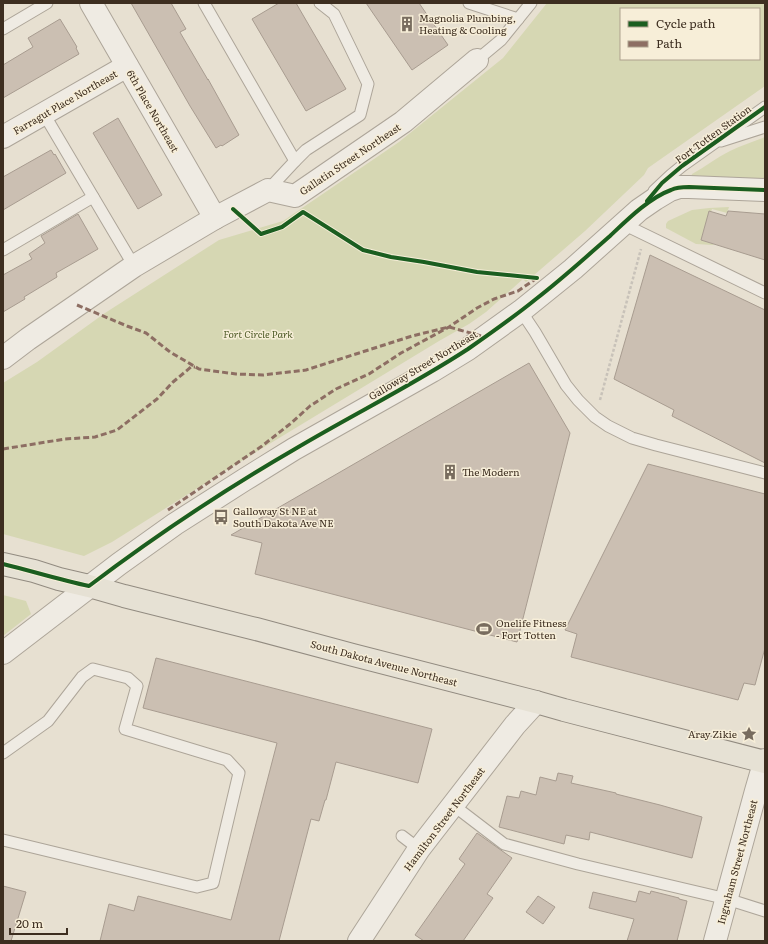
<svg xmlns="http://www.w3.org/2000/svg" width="768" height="944" font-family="Literata,serif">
	<rect width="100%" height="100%" fill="#e7e0d1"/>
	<g fill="#d6d7b3" fill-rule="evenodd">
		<path d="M 547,3 L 765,3 L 765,86 L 648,168 L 644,175 L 585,231 L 526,282 L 523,279 L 486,312 L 469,324 L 439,341 L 220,474 L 112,542 L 84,556 L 3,534 L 3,383 L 37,362 L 105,313 L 219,240 L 283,221 L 399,142 L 503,58 ZM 621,9 L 759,9 L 759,59 L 621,59 Z"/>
		<path d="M 765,137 L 765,182 L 691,178 L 692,174 C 705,167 716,158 730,151 C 741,145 753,142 765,137 Z"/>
		<path d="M 729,207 L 727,213 L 712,209 L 711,212 L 709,212 L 701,240 L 714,244 L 713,245 L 696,244 L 666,228 L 666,224 L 668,221 L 692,210 L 709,208 Z"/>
		<path d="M 3,595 L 26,601 L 31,614 L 3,636 Z"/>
	</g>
	<g fill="#cbbfb2" stroke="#a89c90">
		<path d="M 131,3 L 171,3 L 186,29 L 180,32 L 181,34 L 208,80 L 208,79 L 239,135 L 222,146 L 221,145 L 216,148 L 190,106 Z"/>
		<path d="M 279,3 L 296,3 L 346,89 L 306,111 L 252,19 Z"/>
		<path d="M 366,3 L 419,3 L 448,45 L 412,70 Z"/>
		<path d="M 60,19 L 77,47 L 76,48 L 79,54 L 3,98 L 3,65 L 33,47 L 28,38 Z"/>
		<path d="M 118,118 L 162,195 L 138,209 L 93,133 Z"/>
		<path d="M 51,150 L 54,155 L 55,154 L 66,173 L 3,210 L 3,177 Z"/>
		<path d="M 709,211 L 726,216 L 728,211 L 765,214 L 765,260 L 701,240 Z"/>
		<path d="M 78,214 L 98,249 L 56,273 L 57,277 L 24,297 L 25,299 L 3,312 L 3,275 L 32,259 L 29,254 L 45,243 L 41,236 Z"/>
		<path d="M 650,255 L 765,310 L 765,463 L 672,416 L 674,410 L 614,379 Z"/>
		<path d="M 529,363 L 570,433 L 517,642 L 255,574 L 262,543 L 231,535 Z"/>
		<path d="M 648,464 L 765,494 L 765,648 L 755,685 L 744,683 L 738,700 L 571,657 L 577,634 L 565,630 Z"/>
		<path d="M 156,658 L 432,729 L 418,783 L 336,762 L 326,800 L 325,800 L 319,821 L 311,819 L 279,941 L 100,941 L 109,904 L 134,911 L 138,896 L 231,920 L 277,743 L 143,708 Z"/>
		<path d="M 558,773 L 573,776 L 571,783 L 616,793 L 616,794 L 660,805 L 702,817 L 692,858 L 590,832 L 589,840 L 566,835 L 564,844 L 499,827 L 507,796 L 519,798 L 521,791 L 536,795 L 540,777 L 556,781 Z"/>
		<path d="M 477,833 L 512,858 L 487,894 L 493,898 L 463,941 L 424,941 L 415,935 L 465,864 L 459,859 Z"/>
		<path d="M 3,886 L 26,892 L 11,941 L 3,941 Z"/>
		<path d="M 639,891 L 650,894 L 651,891 L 679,898 L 679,899 L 687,901 L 677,941 L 627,941 L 634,919 L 589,908 L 593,892 L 636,902 Z"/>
		<path d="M 538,896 L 555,907 L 543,924 L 526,912 Z"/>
	</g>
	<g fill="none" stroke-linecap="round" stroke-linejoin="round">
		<defs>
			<g id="lane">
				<path d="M 204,3 L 295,161 L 268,190"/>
				<path d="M 469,3 L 518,19"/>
				<path d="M 3,29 L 47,3"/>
				<path d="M 477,60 L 501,40 L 531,3"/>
				<path d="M 44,114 L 134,266"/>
				<path d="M 721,141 L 765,127"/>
				<path d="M 295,161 L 306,150 L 360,115 L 368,84 L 334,14 L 320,3"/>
				<path d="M 654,191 L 671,175 L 682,166 L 765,107"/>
				<path d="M 623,224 L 765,293"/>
				<path d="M 3,250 L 93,197"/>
				<path d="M 521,311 L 535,332 L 566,385 L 578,400 L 595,417 L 608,426 L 632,438 L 656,445 L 765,473"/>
				<path d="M 3,753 L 48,721 L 82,677 L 93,669 L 128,678 L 137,686 L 125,729 L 227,760 L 239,773 L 213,883 L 197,887 L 3,840"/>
				<path d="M 453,805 L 504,844 L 578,864 L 727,899 L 765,911"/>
				<path d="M 402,836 L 419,849"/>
			</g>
			<g id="street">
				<path d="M 91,3 L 215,218"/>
				<path d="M 3,137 L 127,66"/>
				<path d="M 3,358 L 28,339 L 134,266 L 215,218 L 268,190 L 295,196 L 403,122 L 477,60"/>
				<path d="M 3,653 L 119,564 L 175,524 L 244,480 L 294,449 L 432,371 L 468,349 L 521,311 L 573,269 L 639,210 L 655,199 L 670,190 L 679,187 L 689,187 L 765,190"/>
				<path d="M 359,941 L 419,849 L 515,725 L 536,702"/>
				<path d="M 715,941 L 756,791 L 765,760"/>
			</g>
			<path id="primary" d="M 3,564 L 34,571 L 59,579 L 89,586 L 124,596 L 256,629 L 353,655 L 536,702 L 564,710 L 765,762"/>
		</defs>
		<use href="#lane" stroke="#ada599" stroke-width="13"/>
		<use href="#street" stroke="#ada599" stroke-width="24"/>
		<use href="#primary" stroke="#928b80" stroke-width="24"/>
		<g stroke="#c8c2b9" stroke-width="2.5" stroke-dasharray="3 2" stroke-linecap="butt">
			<path d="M 305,213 L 363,250 L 391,257 L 424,262 L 477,272 L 529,278"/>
			<path d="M 248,223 L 261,234 L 282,227 L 296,216"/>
			<path d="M 600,400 L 641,249"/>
		</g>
		<use href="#lane" stroke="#efebe3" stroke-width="11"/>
		<use href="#street" stroke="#efebe3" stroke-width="22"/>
		<use href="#primary" stroke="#e6e1d4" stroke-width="22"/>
		<g stroke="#8d6e63" stroke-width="3" stroke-dasharray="6 3" stroke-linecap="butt">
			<path d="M 77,305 L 127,326 L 146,333 L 170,352 L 199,369 L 236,374 L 263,375 L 306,370 L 412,336 L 449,327 L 485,337"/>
			<path d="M 3,449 L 65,439 L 95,437 L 117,430 L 157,399 L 173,382 L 191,367 L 195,367"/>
			<path d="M 168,510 L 262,446 L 290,424 L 310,406 L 336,389 L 369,374 L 401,353 L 449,327 L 477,308 L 494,299 L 518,291 L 537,278"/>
		</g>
		<defs>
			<g id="cycleway">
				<path d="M 647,201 L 662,183 L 682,166 L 765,107"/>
				<path d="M 233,209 L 261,234 L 282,227 L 303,212 L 363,250 L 391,257 L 424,262 L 477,272 L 537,278"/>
				<path d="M 3,564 C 32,571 60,580 89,586 C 155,536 224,490 295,449 C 352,415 413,385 468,349 C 491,333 514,317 536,299 C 562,279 586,257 610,236 C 627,220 649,198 671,190 C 677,187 682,187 689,187 L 765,190"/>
			</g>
		</defs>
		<use href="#cycleway" stroke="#f7eed8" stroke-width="6"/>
		<use href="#cycleway" stroke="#1b5e20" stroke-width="4"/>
	</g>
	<defs>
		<symbol id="building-bare" viewBox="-9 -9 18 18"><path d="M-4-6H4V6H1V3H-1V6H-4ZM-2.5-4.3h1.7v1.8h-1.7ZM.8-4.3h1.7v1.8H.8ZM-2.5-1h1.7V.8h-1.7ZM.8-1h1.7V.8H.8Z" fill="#786c5e" stroke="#f7eed8" stroke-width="2.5" paint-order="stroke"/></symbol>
		<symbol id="bus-bare" viewBox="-9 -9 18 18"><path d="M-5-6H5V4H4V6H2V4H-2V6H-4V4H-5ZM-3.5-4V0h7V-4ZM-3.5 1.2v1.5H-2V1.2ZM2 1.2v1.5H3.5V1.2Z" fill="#786c5e" stroke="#f7eed8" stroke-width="2.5" paint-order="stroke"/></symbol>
		<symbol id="stadium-bare" viewBox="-9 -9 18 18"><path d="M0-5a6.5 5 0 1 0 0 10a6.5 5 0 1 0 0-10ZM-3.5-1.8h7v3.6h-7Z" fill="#786c5e" stroke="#f7eed8" stroke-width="2.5" paint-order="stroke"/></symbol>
		<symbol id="sight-bare" viewBox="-9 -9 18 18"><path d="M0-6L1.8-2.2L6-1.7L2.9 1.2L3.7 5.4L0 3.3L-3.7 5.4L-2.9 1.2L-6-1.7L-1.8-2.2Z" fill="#786c5e" stroke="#f7eed8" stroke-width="2.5" paint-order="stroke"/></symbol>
	</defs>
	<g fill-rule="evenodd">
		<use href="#building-bare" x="396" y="13" width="22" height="22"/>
		<use href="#building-bare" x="439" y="461" width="22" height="22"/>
		<use href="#bus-bare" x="210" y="506" width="22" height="22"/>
		<use href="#stadium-bare" x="473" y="618" width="22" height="22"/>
		<use href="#sight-bare" x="738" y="723" width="22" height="22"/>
	</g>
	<g text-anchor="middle" stroke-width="3" stroke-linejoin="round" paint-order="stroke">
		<g font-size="10" fill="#3d2e20" stroke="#f7eed8" text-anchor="start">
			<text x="419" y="22">Magnolia Plumbing,<tspan x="419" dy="12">Heating &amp; Cooling</tspan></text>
			<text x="462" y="476">The Modern</text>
			<text x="233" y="515">Galloway St NE at<tspan x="233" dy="12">South Dakota Ave NE</tspan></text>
			<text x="496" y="627">Onelife Fitness<tspan x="496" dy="12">- Fort Totten</tspan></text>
			<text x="737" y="738" text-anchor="end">Aray Zikie</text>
		</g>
		<g font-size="10" fill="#3d2e20" stroke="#f7eed8">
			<text transform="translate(65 102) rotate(-30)" y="4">Farragut Place Northeast</text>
			<text transform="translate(153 111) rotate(60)" y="4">6th Place Northeast</text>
			<text transform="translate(713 134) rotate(-36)" y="4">Fort Totten Station</text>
			<text transform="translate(350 159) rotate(-34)" y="4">Gallatin Street Northeast</text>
			<text transform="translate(423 365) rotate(-31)" y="4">Galloway Street Northeast</text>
			<text transform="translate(384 663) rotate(15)" y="4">South Dakota Avenue Northeast</text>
			<text transform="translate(444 819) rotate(-53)" y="4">Hamilton Street Northeast</text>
			<text transform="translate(737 862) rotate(-75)" y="4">Ingraham Street Northeast</text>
		</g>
		<g font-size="10" font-style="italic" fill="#4d5a26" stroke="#f7eed8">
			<text x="258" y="338">Fort Circle Park</text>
		</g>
	</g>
	<rect width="768" height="944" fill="none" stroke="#3d2e20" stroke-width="8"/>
	<rect x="620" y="8" width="140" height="52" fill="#f7eed8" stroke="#ada18e"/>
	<rect x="628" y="21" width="20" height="6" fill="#1b5e20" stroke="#ada18e"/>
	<text x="656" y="28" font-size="12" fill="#3d2e20">Cycle path</text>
	<rect x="628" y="41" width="20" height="6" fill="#8d6e63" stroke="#ada18e"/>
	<text x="656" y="48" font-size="12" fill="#3d2e20">Path</text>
	<path d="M10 928v6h57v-6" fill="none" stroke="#3d2e20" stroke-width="2"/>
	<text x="16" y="928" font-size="12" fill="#3d2e20" stroke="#f7eed8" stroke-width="3" paint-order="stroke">20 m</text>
</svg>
